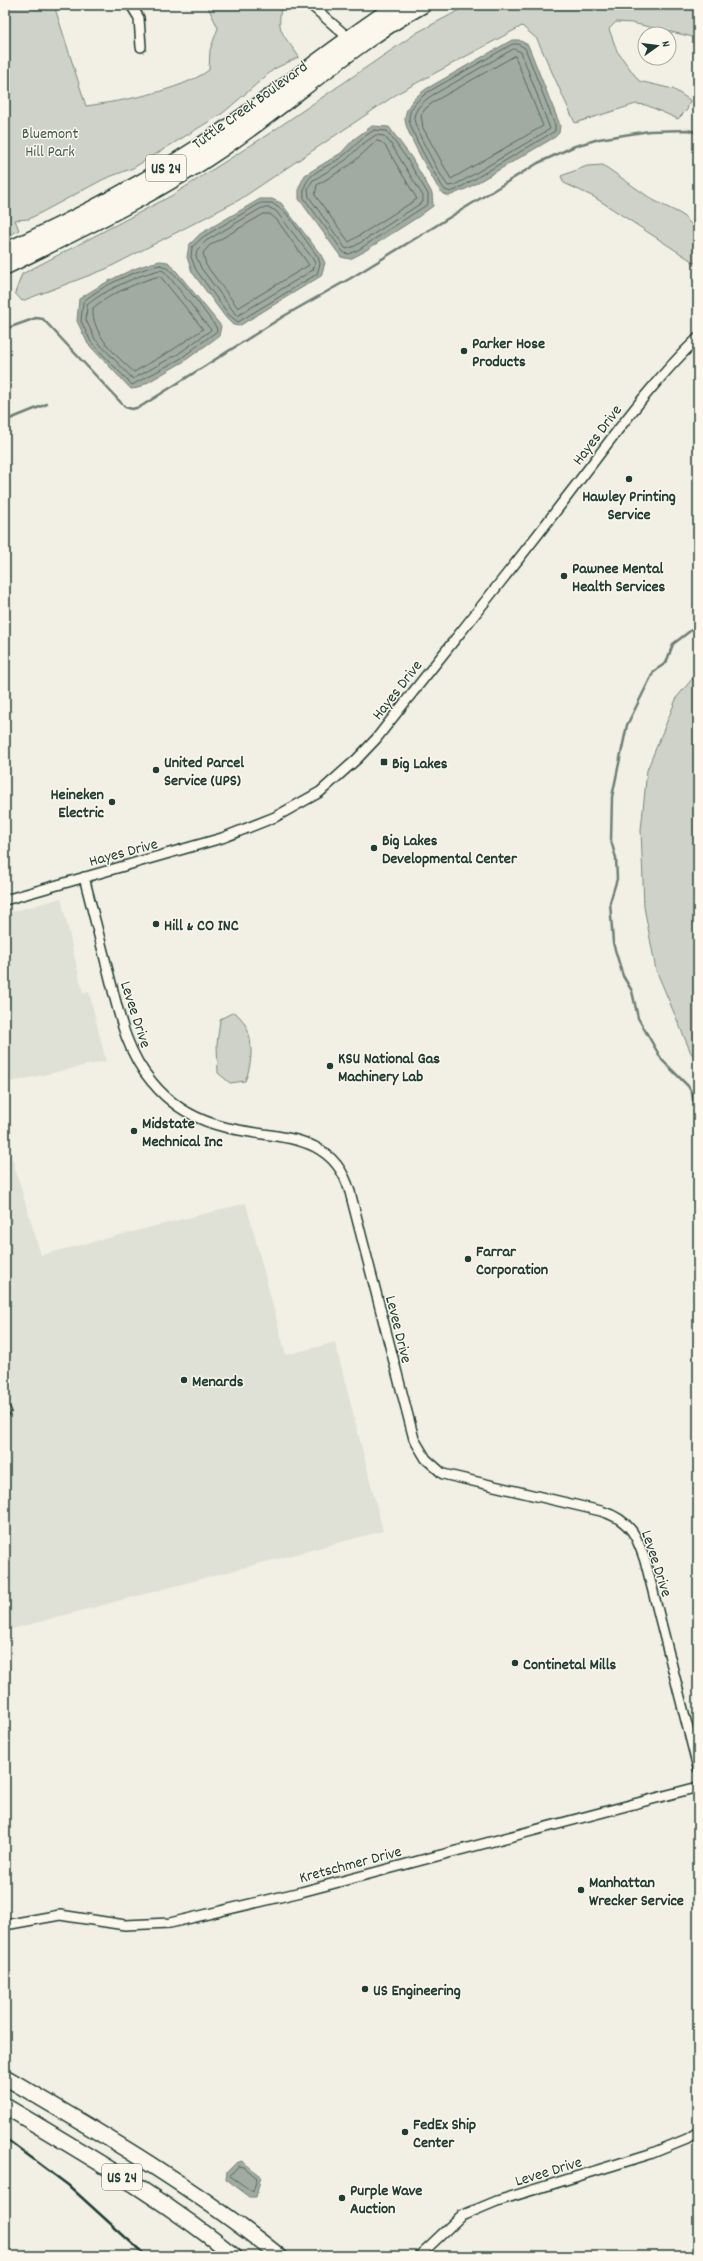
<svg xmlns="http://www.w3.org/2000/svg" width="703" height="2261" font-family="Dekko,sans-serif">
	<rect width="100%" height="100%" fill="#f2f0e5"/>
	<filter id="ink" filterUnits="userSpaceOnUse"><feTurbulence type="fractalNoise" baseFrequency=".025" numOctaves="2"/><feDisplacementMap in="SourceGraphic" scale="8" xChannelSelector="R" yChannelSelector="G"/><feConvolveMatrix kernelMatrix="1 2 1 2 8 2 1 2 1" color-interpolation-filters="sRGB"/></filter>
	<g filter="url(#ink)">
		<g fill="#e0e1d6">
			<path d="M 61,898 L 83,993 L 89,992 L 106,1061 L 12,1082 L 8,1074 L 5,1074 L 5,914 Z"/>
			<path d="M 5,1134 L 41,1255 L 246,1203 L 286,1355 L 335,1342 L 383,1531 L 5,1631 Z"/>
		</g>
		<g fill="#cfd2c8" stroke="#77887e">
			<path d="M 5,5 L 54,5 L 86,106 C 122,101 180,91 209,70 L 210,50 L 218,28 L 207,5 L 282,5 C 275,33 285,35 299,57 L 274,69 L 223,113 L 133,168 L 104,179 L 29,219 L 15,220 L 19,230 L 5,237 Z"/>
			<path d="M 469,5 L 685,5 L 698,11 L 698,43 L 693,37 L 632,23 L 616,22 L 609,29 L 617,51 L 639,81 L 673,89 L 690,100 L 687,110 L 678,119 L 646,105 L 636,104 L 575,123 L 537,39 L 522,26 L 400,92 L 239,200 L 106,269 L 22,301 L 15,293 L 22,274 L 171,196 L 267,135 L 418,32 Z"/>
			<path d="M 603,165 L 653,200 L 681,214 L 698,231 L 698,265 L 594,197 L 564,183 L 561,176 L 587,166 Z"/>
			<path d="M 698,672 L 698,1061 L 691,1053 L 656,970 L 644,907 L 641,830 L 647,770 L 677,697 Z"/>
			<path d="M 234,1012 C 255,1026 254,1061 245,1081 L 230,1083 L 218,1073 L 217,1044 L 220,1019 Z"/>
		</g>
		<g fill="#a2aba1" stroke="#6e7f75">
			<path d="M 512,40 L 519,40 L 528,45 L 560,125 L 559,133 L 555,137 L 468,188 L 449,196 L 442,193 L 437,186 C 430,173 404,130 405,118 C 406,105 416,96 426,89 Z"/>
			<path d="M 372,126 L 389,127 L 411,157 L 432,193 L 433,206 L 418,217 L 360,254 L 350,259 L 341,257 L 299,199 L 299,187 L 305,175 L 341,153 L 354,139 Z"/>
			<path d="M 260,199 L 272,199 L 281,203 L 321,255 L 325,263 L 321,276 L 239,326 L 233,325 L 226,318 L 192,272 L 187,257 L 189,245 L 200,234 Z"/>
			<path d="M 160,261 L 168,262 L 177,272 L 221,326 L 219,336 L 183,362 L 138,388 L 131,389 L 88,344 L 77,321 L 79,299 C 103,283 132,267 160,261 Z"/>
			<path d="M 242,2161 L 261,2176 L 256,2197 L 250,2197 L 226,2179 L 227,2172 L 236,2163 Z"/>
		</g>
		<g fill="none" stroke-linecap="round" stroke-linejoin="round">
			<g stroke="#536960" stroke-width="1">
				<path d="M 513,44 L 518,44 L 525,48 L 555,125 L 555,131 L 456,190 L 450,192 L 445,190 C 438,181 408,128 409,118 C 409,107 420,98 428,92 Z"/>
				<path d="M 514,49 L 521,52 L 550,129 L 464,180 L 454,185 L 448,186 C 441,177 413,127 414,117 C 416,107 424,101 431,96 Z"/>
				<path d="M 515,56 L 543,126 L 451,179 L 423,128 L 421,115 L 426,108 L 435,101 Z"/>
				<path d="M 374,130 L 387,131 L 407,159 L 428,194 L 428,204 L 358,250 L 349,254 L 344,253 L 304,198 C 301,172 327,169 343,156 C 354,148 362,137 374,130 Z"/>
				<path d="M 376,135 L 384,136 L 391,144 L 423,196 L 423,202 L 355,246 L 346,249 L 309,197 L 308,189 L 312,181 L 346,160 L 360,146 Z"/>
				<path d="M 377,141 L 381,142 L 386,147 L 417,199 L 349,242 L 315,195 L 317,185 L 350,165 Z"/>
				<path d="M 261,203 L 272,203 L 286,213 L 318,257 L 320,264 L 317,274 L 238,322 L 229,315 L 196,270 L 191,257 L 192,247 L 203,237 Z"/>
				<path d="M 262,208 L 270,208 L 276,211 L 313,259 L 315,264 L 313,270 L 237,316 L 201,268 L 196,256 L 197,250 L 206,241 Z"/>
				<path d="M 264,214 L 270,214 L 277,220 L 309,265 L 238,308 L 206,265 L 203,253 L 209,246 Z"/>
				<path d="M 160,265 C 175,267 206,314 216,327 L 217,331 L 180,359 L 132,385 L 91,342 L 81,321 L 83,302 C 99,287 138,269 160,265 Z"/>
				<path d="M 160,270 L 164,271 L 170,278 L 211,330 L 178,354 L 133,379 L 95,339 L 86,320 L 87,305 C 103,291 140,274 160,270 Z"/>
				<path d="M 160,276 L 203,329 L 174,349 L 134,372 C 116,356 91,333 93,308 C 106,296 142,280 160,276 Z"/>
				<path d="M 239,2166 L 244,2167 L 257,2178 L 253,2192 L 230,2176 Z"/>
			</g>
			<g stroke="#6e7f75" stroke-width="2.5">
				<path d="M 5,329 L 36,318 L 43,319 L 125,407 L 132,409 L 140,407 L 284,316 L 351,278 L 538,163 L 575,146 L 599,139 L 649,131 L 688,130 L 698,133"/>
				<path d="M 5,421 L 47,404"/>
				<path d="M 698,625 L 673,644 L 666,663 L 654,671 L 627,725 L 612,797 L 611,841 L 616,858 L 617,879 L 610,902 L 613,943 L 623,976 L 632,991 L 638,1018 L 662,1060 L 688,1086 L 692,1093 L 693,1100 L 698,1105"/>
			</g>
			<defs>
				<g id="minor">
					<path d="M 131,5 L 139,18 L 141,47"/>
					<path d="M 311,5 L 352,41"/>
					<path d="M 84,877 C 92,908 100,939 108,971 C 118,1009 125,1051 152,1082 C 169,1103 189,1116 214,1124 C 267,1142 331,1125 350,1192 L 414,1439 L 426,1459 L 443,1474 L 601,1511 C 631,1520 637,1536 646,1564 L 698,1768"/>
					<path d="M 5,900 L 222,838 L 275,817 L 320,792 L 357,759 L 376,739 C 440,657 506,577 569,494 C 611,440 649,385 698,338"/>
					<path d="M 5,1411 L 6,1411"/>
					<path d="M 5,1925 L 60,1915 L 125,1925 L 170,1923 L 301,1892 L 698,1787"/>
					<path d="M 419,2256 L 461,2216 L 497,2201 L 650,2154 L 687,2139 L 698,2132"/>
				</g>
				<g id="trunk">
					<path d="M 5,251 C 78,218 149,181 215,136 C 277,94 334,46 397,5"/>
					<path d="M 5,267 C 79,230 155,195 223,148 C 291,102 352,44 423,5"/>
					<path d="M 5,2077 C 99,2132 194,2187 279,2256"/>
					<path d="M 5,2106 C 83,2153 163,2198 234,2256"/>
				</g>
			</defs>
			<use href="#minor" stroke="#1f3d34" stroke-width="12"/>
			<use href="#trunk" stroke="#1f3d34" stroke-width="18"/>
			<use href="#minor" stroke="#fbf7ec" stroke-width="9"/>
			<use href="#trunk" stroke="#fbf7ec" stroke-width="15"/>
			<path stroke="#1f3d34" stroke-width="2.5" d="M 5,2138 L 68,2185 L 146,2256"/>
		</g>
	</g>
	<g fill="#1f3d34" stroke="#fbf7ec" stroke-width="1.5">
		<circle cx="464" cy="351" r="4"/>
		<circle cx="629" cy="479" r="4"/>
		<circle cx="564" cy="576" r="4"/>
		<rect x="380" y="758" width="8" height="8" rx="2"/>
		<circle cx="156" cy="770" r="4"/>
		<circle cx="112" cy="802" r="4"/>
		<circle cx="374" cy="848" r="4"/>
		<circle cx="156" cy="924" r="4"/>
		<circle cx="330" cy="1066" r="4"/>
		<circle cx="134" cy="1131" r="4"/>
		<circle cx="468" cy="1259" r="4"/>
		<circle cx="184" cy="1380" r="4"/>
		<circle cx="515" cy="1663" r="4"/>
		<circle cx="581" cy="1890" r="4"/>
		<circle cx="365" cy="1989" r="4"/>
		<circle cx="405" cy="2132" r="4"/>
		<circle cx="342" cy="2198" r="4"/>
	</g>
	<g text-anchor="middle" stroke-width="3" stroke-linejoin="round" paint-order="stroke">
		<g fill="#fbf7ec" stroke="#61756b" stroke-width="1">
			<rect x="146" y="155" width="40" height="26" rx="3"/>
			<rect x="102" y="2164" width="40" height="26" rx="3"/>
		</g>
		<g font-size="15" font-weight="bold" fill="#1f3d34">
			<text x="166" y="173">US 24</text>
			<text x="122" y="2182">US 24</text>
		</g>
		<g font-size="16" fill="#1f3d34" stroke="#fbf7ec">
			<text transform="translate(249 104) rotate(-36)" y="6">Tuttle Creek Boulevard</text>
			<text transform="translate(596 434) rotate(-53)" y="6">Hayes Drive</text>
			<text transform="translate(396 689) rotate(-52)" y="6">Hayes Drive</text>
			<text transform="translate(123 851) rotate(-15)" y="6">Hayes Drive</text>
			<text transform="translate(137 1014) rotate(72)" y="6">Levee Drive</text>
			<text transform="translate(400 1329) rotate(76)" y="6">Levee Drive</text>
			<text transform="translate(658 1563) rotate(72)" y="6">Levee Drive</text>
			<text transform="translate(350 1863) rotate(-15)" y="6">Kretschmer Drive</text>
			<text transform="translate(548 2170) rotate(-17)" y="6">Levee Drive</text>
		</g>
		<g font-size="16" fill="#425b52" stroke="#fbf7ec">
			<text x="50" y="138">Bluemont<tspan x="50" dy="18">Hill Park</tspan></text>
		</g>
		<g font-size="16" font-weight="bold" fill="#1f3d34" stroke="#fbf7ec" text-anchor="start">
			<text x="472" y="348">Parker Hose<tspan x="472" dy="18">Products</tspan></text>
			<text x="629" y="501" text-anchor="middle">Hawley Printing<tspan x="629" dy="18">Service</tspan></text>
			<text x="572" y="573">Pawnee Mental<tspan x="572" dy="18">Health Services</tspan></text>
			<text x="164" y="767">United Parcel<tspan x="164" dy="18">Service (UPS)</tspan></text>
			<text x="392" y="768">Big Lakes</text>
			<text x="104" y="799" text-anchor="end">Heineken<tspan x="104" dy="18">Electric</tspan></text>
			<text x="382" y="845">Big Lakes<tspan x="382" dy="18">Developmental Center</tspan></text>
			<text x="164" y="930">Hill &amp; CO INC</text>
			<text x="338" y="1063">KSU National Gas<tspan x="338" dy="18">Machinery Lab</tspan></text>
			<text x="142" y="1128">Midstate<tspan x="142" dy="18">Mechnical Inc</tspan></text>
			<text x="476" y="1256">Farrar<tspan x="476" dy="18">Corporation</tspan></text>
			<text x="192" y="1386">Menards</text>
			<text x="523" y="1669">Continetal Mills</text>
			<text x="589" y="1887">Manhattan<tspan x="589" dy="18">Wrecker Service</tspan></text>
			<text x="373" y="1995">US Engineering</text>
			<text x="413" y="2129">FedEx Ship<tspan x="413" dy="18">Center</tspan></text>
			<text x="350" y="2195">Purple Wave<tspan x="350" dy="18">Auction</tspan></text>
		</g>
	</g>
	<rect width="703" height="2261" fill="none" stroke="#fbf7ec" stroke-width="20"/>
	<rect x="10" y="10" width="683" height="2241" fill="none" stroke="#1f3d34" stroke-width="1.5" filter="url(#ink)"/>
	<g transform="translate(657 46) rotate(76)"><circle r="19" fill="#fbf7ec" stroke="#a3ada2"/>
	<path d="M0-3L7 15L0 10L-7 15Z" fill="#1f3d34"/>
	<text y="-6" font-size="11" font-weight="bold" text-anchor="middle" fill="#1f3d34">N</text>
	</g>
</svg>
